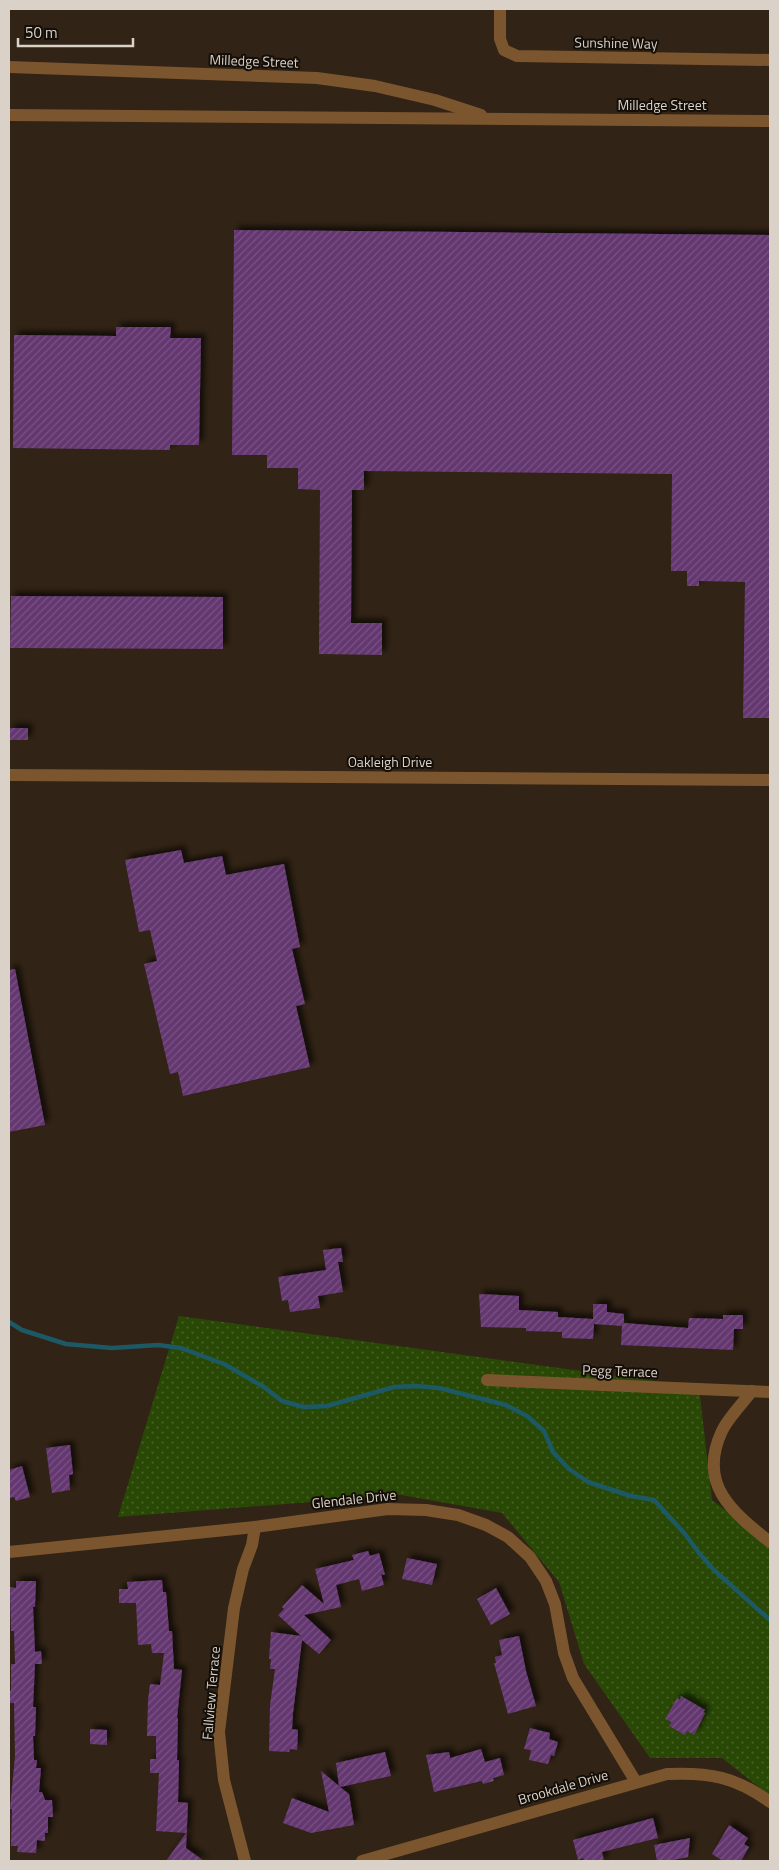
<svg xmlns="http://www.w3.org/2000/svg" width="779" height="1870" font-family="'Titillium Web',sans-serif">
	<defs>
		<pattern id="park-dots" width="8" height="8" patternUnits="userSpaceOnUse" patternTransform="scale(1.25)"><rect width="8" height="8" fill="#294805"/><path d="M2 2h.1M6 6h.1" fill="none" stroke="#476128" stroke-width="1.8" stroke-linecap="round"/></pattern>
		<pattern id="building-hatch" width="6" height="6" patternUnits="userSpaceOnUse" patternTransform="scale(1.25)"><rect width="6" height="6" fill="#643770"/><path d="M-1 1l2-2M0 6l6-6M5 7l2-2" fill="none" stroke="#7a5383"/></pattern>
		<filter id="shadow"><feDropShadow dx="4.5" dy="-4.5" stdDeviation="2.5" flood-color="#0009"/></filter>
	</defs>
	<rect width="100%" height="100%" fill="#312315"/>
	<path fill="url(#park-dots)" d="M 179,1316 L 699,1387 L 712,1500 L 770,1544 L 770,1796 L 722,1758 L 650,1758 L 584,1664 L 559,1582 L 502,1513 L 401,1495 L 118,1517 Z"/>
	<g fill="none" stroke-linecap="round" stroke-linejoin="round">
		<path stroke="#1d5965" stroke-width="4.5" d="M 9,1322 L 22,1330 L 66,1344 L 112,1348 L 158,1345 L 181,1348 L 224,1364 L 264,1387 L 282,1401 L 304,1407 L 327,1406 L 394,1387 L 416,1386 L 439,1388 L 506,1405 L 527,1416 L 544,1431 L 553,1452 L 569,1469 L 588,1482 L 631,1496 L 654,1500 L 685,1534 L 699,1553 L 714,1570 L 770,1620"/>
	</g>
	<g fill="url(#building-hatch)" filter="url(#shadow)">
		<path d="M 234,230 L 770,235 L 770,718 L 743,718 L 745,582 L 699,581 L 699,586 L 687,586 L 687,571 L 671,571 L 672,474 L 364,471 L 364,490 L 352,490 L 351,623 L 382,623 L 382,655 L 319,654 L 320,490 L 298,489 L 298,468 L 267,468 L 267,455 L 232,455 Z"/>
		<path d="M 116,327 L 171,327 L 170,338 L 201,338 L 199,445 L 170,445 L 170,450 L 13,448 L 14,335 L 116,336 Z"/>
		<path d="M 11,596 L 223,597 L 223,649 L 10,648 Z"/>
		<rect x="10" y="728" width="18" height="12"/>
		<path d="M 181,850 L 184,863 L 222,856 L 226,875 L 284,864 L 300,947 L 292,949 L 305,1004 L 296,1006 L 310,1067 L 183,1096 L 178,1072 L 170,1074 L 144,964 L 157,961 L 150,930 L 139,932 L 125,860 Z"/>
		<path d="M 15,969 L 45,1125 L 9,1132 L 9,970 Z"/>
		<path d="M 341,1248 L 343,1262 L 338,1262 L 343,1292 L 318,1296 L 320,1308 L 290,1312 L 288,1300 L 282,1301 L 278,1277 L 326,1270 L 323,1250 Z"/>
		<path d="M 479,1294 L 519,1296 L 519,1310 L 558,1312 L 558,1317 L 593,1319 L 593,1304 L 607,1304 L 607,1312 L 624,1314 L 624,1323 L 688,1328 L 689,1318 L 723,1319 L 723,1315 L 743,1315 L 743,1329 L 734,1329 L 733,1350 L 621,1345 L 622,1326 L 594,1324 L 593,1339 L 562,1338 L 562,1332 L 526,1331 L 526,1328 L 481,1327 Z"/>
		<path d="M 70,1445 L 73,1474 L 69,1475 L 70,1490 L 52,1493 L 46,1448 Z"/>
		<path d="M 22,1466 L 30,1497 L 16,1501 L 14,1497 L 9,1498 L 9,1470 Z"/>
		<path d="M 368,1551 L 370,1556 L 379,1553 L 385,1575 L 381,1574 L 384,1585 L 362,1591 L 359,1579 L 336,1585 L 341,1607 L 304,1615 L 331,1640 L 319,1654 L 302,1640 L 293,1713 L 292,1729 L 298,1730 L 297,1750 L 290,1749 L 289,1752 L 269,1751 L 270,1705 L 275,1669 L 270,1669 L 271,1659 L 269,1659 L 271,1632 L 301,1636 L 278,1615 L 284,1609 L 282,1607 L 302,1585 L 324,1604 L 315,1569 L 354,1560 L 352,1555 Z"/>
		<path d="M 407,1558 L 437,1564 L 432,1585 L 402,1579 Z"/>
		<path d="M 162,1580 L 163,1592 L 166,1592 L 169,1631 L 172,1631 L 174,1669 L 182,1670 L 177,1718 L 178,1718 L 177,1760 L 179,1760 L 178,1802 L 188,1803 L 186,1848 L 204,1861 L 166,1861 L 186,1833 L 156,1831 L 159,1773 L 150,1773 L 150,1759 L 156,1759 L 156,1736 L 147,1736 L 148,1700 L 150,1684 L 160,1685 L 164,1653 L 152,1653 L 151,1644 L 138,1645 L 136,1603 L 119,1603 L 119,1589 L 128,1589 L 127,1582 Z"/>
		<path d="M 16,1581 L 36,1581 L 35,1607 L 33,1607 L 35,1652 L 41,1651 L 42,1664 L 35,1664 L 33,1707 L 36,1707 L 35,1736 L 33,1736 L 34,1760 L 37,1760 L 36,1768 L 41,1768 L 39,1792 L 42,1792 L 45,1800 L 52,1800 L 53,1817 L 48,1817 L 48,1833 L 45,1833 L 45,1841 L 37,1840 L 36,1853 L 17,1852 L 18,1846 L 11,1846 L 12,1809 L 10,1809 L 15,1756 L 14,1703 L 9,1703 L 9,1691 L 11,1691 L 11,1664 L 15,1664 L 14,1631 L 11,1631 L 10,1587 L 16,1588 Z"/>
		<path d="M 496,1588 L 510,1614 L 491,1625 L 477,1599 Z"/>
		<path d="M 519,1636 L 526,1671 L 536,1706 L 508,1714 L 494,1663 L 496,1663 L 495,1657 L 502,1655 L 499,1640 Z"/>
		<path d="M 681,1696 L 705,1710 L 703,1712 L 705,1713 L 694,1735 L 687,1731 L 685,1735 L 669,1726 L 672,1722 L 665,1719 L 677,1698 L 680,1700 Z"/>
		<path d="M 530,1728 L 550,1733 L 549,1739 L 558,1742 L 554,1756 L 551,1755 L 548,1764 L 529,1760 L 531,1750 L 524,1749 Z"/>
		<path d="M 90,1729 L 107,1730 L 107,1745 L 90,1744 Z"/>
		<path d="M 481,1749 L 485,1762 L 500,1758 L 504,1775 L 493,1778 L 494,1781 L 483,1784 L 482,1781 L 434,1792 L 426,1755 L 449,1752 L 450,1758 Z"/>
		<path d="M 385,1752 L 391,1776 L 340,1787 L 349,1794 L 354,1825 L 311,1833 L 283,1823 L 292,1798 L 329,1812 L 321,1771 L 339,1786 L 336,1763 Z"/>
		<path d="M 653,1818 L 658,1838 L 602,1852 L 604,1861 L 584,1861 L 583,1858 L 578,1860 L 573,1840 Z"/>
		<path d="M 729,1825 L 748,1838 L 744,1844 L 749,1847 L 741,1861 L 723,1861 L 712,1854 Z"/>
		<path d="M 690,1838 L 688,1857 L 668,1861 L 657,1861 L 654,1845 Z"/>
	</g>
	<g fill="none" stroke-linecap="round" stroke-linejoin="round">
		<g stroke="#7b552e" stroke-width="12">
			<path d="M 500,9 L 500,39 L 504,50 L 517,56 L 770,60"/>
			<path d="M 9,67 L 317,78 L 375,86 L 435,100 L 481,115"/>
			<path d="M 9,115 L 770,121"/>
			<path d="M 9,775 L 770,780"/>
			<path d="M 487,1380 L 770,1392"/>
			<path d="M 752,1391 C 743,1403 728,1418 722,1431 C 697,1484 732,1512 770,1542"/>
			<path d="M 9,1552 L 255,1527 L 388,1509 L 426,1510 L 458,1515 L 486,1525 L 508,1537 L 530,1557 L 546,1581 L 555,1604 L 564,1653 L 573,1678 L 636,1782"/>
			<path d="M 245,1861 L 224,1780 L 219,1732 L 234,1608 L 243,1569 L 252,1545 L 255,1527"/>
			<path d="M 362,1861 L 667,1774 C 709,1772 736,1777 770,1802"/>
		</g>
	</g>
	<g text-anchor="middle" stroke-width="4" stroke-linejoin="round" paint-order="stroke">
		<g font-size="14" fill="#dad1c8" stroke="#140e08">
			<text transform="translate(616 43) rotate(1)" y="5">Sunshine Way</text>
			<text transform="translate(254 61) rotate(2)" y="5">Milledge Street</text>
			<text x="662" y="110">Milledge Street</text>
			<text x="390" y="767">Oakleigh Drive</text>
			<text transform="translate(620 1371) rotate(2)" y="5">Pegg Terrace</text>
			<text transform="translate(354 1499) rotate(-6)" y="5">Glendale Drive</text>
			<text transform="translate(211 1693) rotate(-85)" y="5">Fallview Terrace</text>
			<text transform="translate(563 1787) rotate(-16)" y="5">Brookdale Drive</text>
		</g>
	</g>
	<rect width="779" height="1870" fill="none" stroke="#dad1c8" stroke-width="20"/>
	<path d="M18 38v8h115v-8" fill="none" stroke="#dad1c8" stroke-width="2.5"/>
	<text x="25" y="38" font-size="15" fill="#dad1c8" stroke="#140e08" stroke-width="4" paint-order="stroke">50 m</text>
</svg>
